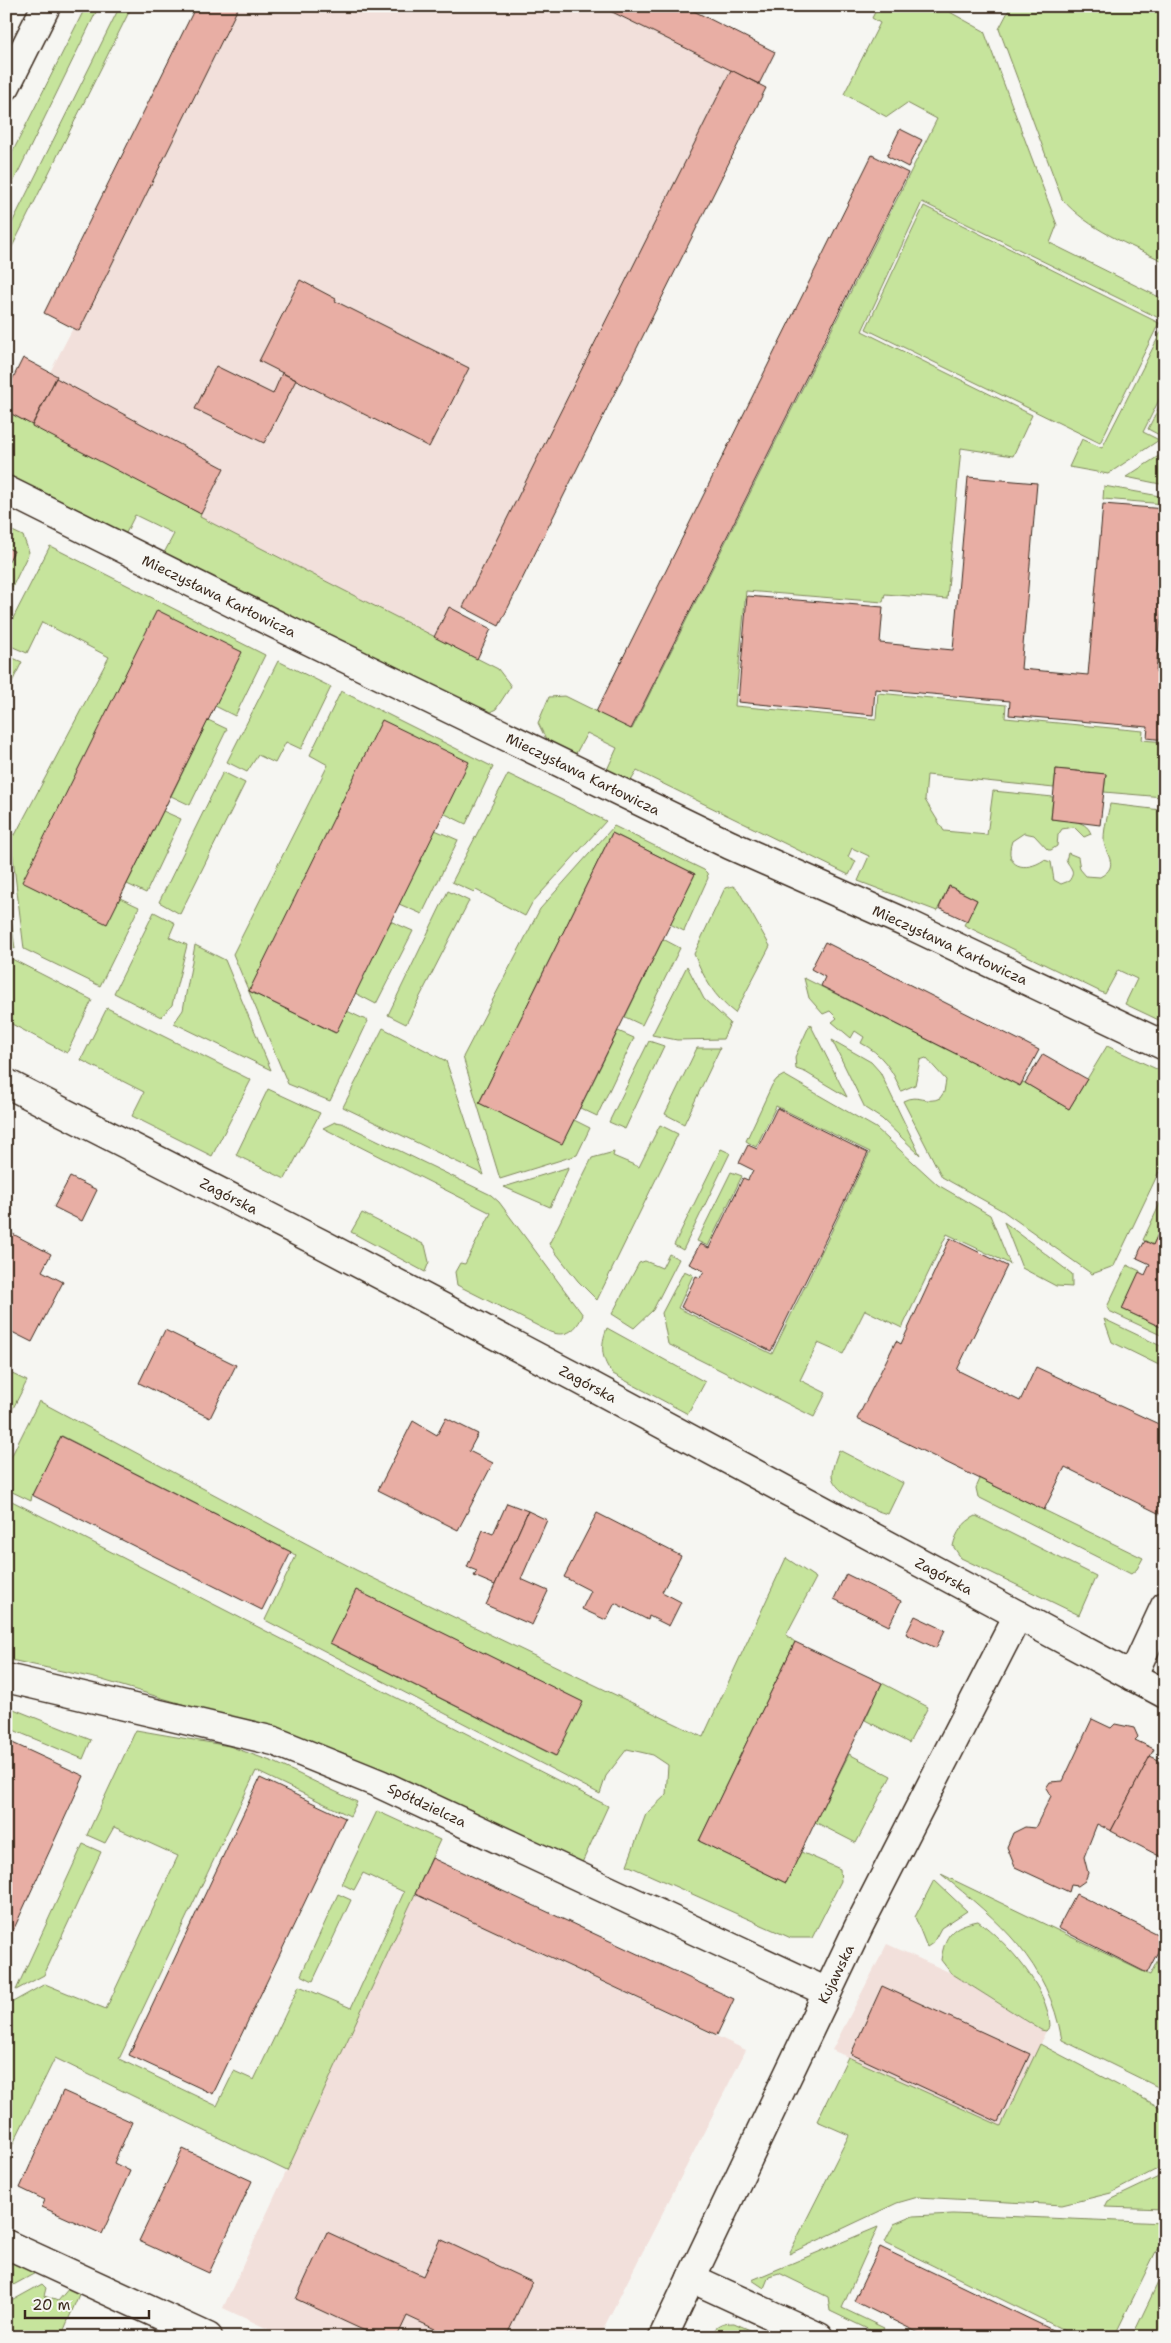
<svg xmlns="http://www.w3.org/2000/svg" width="1171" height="2343" font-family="'Shantell Sans',sans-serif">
	<rect width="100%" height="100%" fill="#f6f6f2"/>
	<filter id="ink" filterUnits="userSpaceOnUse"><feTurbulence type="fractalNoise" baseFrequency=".02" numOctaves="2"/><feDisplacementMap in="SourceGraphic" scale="10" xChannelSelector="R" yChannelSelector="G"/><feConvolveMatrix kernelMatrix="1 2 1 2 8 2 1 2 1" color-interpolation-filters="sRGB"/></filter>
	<g filter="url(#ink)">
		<g fill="#f2e0db">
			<path d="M 239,6 L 600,6 L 731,70 L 461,613 L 449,607 L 434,637 L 200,517 L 224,468 L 56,378 L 57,376 L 50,372 L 73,328 L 79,330 Z"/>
			<path d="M 415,1894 L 746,2050 L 599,2337 L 285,2337 L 223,2308 Z"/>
			<path d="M 887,1944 L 951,1973 L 1040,2030 L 1046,2031 L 1001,2126 L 832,2050 Z"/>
		</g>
		<g fill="#c6e49c" stroke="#80875d" fill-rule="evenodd">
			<path d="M 86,6 L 99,6 L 6,197 L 6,165 Z"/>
			<path d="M 120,6 L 132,6 L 6,259 L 6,235 Z"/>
			<path d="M 878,6 L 939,6 L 984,31 L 1057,225 L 1050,243 L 1165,300 L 1165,321 L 922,202 L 862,331 L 1032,415 L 1013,456 L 961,448 L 947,599 L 885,594 L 883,602 L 746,591 L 735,706 L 876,719 L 878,693 L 1006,705 L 1005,718 L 1143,731 L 1142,740 L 1165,742 L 1163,797 L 1104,792 L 1106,774 L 1056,769 L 1054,788 L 927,775 L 925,800 L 944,831 L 987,835 L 993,791 L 1053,797 L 1051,819 C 1064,821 1086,818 1091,834 L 1084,837 L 1074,827 L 1062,829 L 1058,835 L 1057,846 L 1051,850 L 1048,850 L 1034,835 L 1024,833 L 1012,841 C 1003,867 1025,873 1044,860 L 1051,862 L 1054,880 L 1061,884 L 1069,881 C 1076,871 1071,869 1066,860 L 1068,853 L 1078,857 L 1080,869 L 1086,876 L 1100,877 C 1122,865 1103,854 1104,839 C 1104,827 1108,815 1110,804 L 1161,810 L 1165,807 L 1165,980 L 1160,990 L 1165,993 L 1165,1023 L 1125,1004 L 1137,979 L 1118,970 L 1105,994 L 964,925 L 977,900 L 949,886 L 937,911 L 858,881 L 869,856 L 852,848 L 848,857 L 856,861 L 849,875 L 637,771 L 629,784 L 606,772 L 617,748 L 587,733 L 574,757 L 547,741 L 538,723 L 549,697 L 565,696 L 632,729 L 937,119 L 907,103 L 887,117 L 844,94 L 880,23 L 872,18 Z"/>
			<path d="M 1011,6 L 1165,6 L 1165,262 C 1128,244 1089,230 1062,199 L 999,29 Z"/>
			<path d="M 924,206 L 1159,323 L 1100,443 L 866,329 Z"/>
			<path d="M 1165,324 L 1165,388 L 1143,432 L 1159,440 L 1108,474 L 1069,467 L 1082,439 L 1102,448 Z"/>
			<path d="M 1165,395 L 1165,438 L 1148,429 Z"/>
			<path d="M 6,411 L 201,514 L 200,517 L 498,669 L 511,686 L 496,709 L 488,713 L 415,679 L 164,553 L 174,534 L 135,515 L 125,535 L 6,476 Z"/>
			<path d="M 1165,452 L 1165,485 L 1126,477 Z"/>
			<path d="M 1104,486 L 1165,497 L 1165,504 L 1103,499 Z"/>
			<path d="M 6,528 L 23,536 L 29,552 L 7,598 L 6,566 L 14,551 L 6,547 Z"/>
			<path d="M 50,546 L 265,655 L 235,716 L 215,706 L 120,898 L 139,907 L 100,986 L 24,949 L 10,833 L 15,835 L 109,657 L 42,622 L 27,653 L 6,644 L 6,632 Z"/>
			<path d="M 6,655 L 22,662 L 6,694 Z"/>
			<path d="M 278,661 L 331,687 L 301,749 L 286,742 L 275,763 L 258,755 L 247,772 L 227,762 Z"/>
			<path d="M 341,691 L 493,767 L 466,824 L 443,813 L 249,991 L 335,1033 L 347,1011 L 368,1021 L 330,1101 L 288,1084 L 233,954 L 328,765 L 310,755 Z"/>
			<path d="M 208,720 L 227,729 L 190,805 L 171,796 Z"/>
			<path d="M 223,772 L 245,783 L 180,914 L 159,902 Z"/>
			<path d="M 508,774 L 606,821 L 532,903 L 525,916 L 476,890 L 474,892 L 452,882 Z"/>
			<path d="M 163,811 L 181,819 L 146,893 L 127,884 Z"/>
			<path d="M 614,826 L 704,870 L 707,873 L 708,878 L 684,931 L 670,924 L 695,874 L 612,833 L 479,1103 L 562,1143 L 574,1120 L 590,1128 L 577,1155 L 500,1179 L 463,1057 L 540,909 Z"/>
			<path d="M 435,830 L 458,840 L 422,914 L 399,904 Z"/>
			<path d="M 6,880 L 15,949 L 6,944 Z"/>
			<path d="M 733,886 L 738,890 L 770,946 L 735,1013 C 714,997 704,978 694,954 L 725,888 Z"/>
			<path d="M 448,891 L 469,901 L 406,1024 L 388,1015 Z"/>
			<path d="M 154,912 L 175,923 L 169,937 L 187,945 L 172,1005 L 161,1017 L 114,993 Z"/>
			<path d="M 390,921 L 413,931 L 376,1004 L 355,993 Z"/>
			<path d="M 663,939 L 680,948 L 642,1025 L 625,1017 Z"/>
			<path d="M 195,945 L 225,960 L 271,1070 L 174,1023 L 183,1010 Z"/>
			<path d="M 6,956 L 92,1000 L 67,1053 L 6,1021 Z"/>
			<path d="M 687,966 L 704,999 L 730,1023 L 723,1039 L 677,1040 L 652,1035 Z"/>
			<path d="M 804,978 L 1020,1086 L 1023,1082 L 1025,1083 L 1069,1109 L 1107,1046 L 1165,1073 L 1165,1159 L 1114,1266 L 1092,1274 L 1003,1211 L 942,1177 L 903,1101 C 918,1093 927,1105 940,1098 L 944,1092 L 946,1080 L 926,1058 L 920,1060 L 915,1085 L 901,1091 C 893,1070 881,1053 861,1043 L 864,1037 L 855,1031 L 851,1038 L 832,1022 L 837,1018 L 830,1011 L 823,1014 L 809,998 Z"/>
			<path d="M 107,1008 L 251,1080 L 212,1156 L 132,1116 L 144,1092 L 81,1060 Z"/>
			<path d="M 810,1024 L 847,1097 L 805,1072 L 796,1069 L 795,1057 Z"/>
			<path d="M 383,1028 L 446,1061 L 484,1175 L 343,1107 Z"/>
			<path d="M 618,1031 L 634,1038 L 597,1116 L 580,1108 Z"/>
			<path d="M 832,1040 L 871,1062 L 880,1072 L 920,1155 L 882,1119 L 865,1108 Z"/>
			<path d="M 649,1041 L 664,1046 L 625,1129 L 609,1122 Z"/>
			<path d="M 697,1048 L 720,1048 L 684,1124 L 665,1114 Z"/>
			<path d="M 784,1075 L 876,1128 L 938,1185 L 990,1215 L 1010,1264 L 947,1234 L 902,1328 L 865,1310 L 843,1354 L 818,1343 L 800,1380 L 826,1393 L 814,1417 L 668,1344 L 662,1313 L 684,1271 L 693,1275 L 678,1308 L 772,1354 L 870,1152 L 776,1106 L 756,1147 L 746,1141 L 772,1085 L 777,1079 Z"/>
			<path d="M 268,1089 L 320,1113 L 285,1179 L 236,1155 Z"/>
			<path d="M 335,1122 L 342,1123 L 491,1195 L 499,1202 L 583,1315 C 576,1330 567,1338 550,1332 L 457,1285 L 455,1272 L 460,1263 L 465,1264 L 491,1213 L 323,1128 Z"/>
			<path d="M 660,1125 L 678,1134 L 597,1300 L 578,1281 L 549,1244 L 592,1158 L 614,1152 L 613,1156 L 639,1167 Z"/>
			<path d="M 721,1149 L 730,1153 L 683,1250 L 674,1245 Z"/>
			<path d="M 569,1167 L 550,1207 L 504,1187 Z"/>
			<path d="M 731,1172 L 742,1176 L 708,1246 L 697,1241 Z"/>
			<path d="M 1165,1193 L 1165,1219 L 1153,1245 L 1143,1240 Z"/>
			<path d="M 362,1213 L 425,1245 L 429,1262 L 425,1272 L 351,1232 Z"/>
			<path d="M 1004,1222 L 1072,1274 L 1072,1287 L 1056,1286 L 1022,1268 Z"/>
			<path d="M 669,1254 L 679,1259 L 653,1310 L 634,1328 L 612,1314 L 639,1263 L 645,1261 L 662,1268 Z"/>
			<path d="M 1127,1265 L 1140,1271 L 1122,1309 L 1165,1329 L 1165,1337 L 1109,1311 L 1107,1307 Z"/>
			<path d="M 1104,1319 L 1165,1348 L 1165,1368 L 1112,1342 Z"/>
			<path d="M 607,1328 L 705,1382 L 688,1414 L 613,1374 C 601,1360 600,1345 607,1328 Z"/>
			<path d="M 6,1371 L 27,1381 L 6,1422 Z"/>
			<path d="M 39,1401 L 356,1570 L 703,1737 L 786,1558 L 816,1578 L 786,1635 L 795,1642 L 699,1841 L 786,1883 L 801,1852 L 840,1869 L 841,1881 L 812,1938 L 791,1938 L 627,1865 L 646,1814 L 666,1795 L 668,1765 L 653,1755 L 627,1749 L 606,1776 L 600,1794 L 265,1620 L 296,1556 L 291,1552 L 62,1436 L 32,1495 L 31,1501 L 6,1489 L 6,1467 ZM 357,1591 L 582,1702 L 555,1756 L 330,1643 Z"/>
			<path d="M 839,1450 L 903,1483 L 888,1514 C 873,1511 834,1493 832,1476 C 832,1468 836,1457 839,1450 Z"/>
			<path d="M 980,1479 L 1143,1558 L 1137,1569 L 1131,1574 L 978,1497 L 976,1488 Z"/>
			<path d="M 6,1498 L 608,1806 L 581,1865 L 341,1752 L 99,1679 L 6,1659 Z"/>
			<path d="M 976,1516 L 1096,1576 L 1079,1615 L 961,1558 L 953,1546 C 956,1533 963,1522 976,1516 Z"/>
			<path d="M 882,1683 L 928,1707 L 909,1743 L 865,1720 Z"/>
			<path d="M 6,1706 L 91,1740 L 83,1759 L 6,1727 Z"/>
			<path d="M 136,1730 L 229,1746 L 276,1763 L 357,1802 L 350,1816 L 256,1771 L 119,2059 L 217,2106 L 234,2071 L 254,2080 L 299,1986 L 351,2008 L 404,1892 L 363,1873 L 354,1890 L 342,1884 L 377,1811 L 440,1840 L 287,2171 L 55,2058 L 6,2158 L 6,2014 L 11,2003 L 45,1984 L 106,2009 L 178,1856 L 114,1827 L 105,1843 L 87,1835 Z"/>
			<path d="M 849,1754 L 891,1776 L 856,1843 L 815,1822 Z"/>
			<path d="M 83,1844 L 101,1852 L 44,1975 L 16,1990 Z"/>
			<path d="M 941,1874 L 1150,1975 L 1165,1946 L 1165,2072 L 1158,2087 L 1062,2040 C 1048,1961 1000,1922 941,1874 Z"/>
			<path d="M 934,1880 L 967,1911 L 941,1928 L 933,1943 L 927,1947 L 915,1917 Z"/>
			<path d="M 338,1894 L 351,1900 L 313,1981 L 301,1975 Z"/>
			<path d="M 978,1921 C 1008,1943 1048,1988 1050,2026 L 1046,2031 L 1041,2030 L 951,1973 L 941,1960 C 945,1934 952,1926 978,1921 Z"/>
			<path d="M 1040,2044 L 1165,2110 L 1165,2165 L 1111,2193 L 1062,2205 L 918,2197 L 897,2203 L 789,2254 L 849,2135 L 817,2121 L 848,2057 L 1001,2126 Z"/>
			<path d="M 1165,2174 L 1165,2209 L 1105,2207 L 1108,2201 Z"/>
			<path d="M 953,2214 L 1164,2223 L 1165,2233 L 1114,2337 L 1078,2337 L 885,2242 L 894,2224 L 913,2216 Z"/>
			<path d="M 878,2227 L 842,2308 L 884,2328 L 880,2335 L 830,2311 L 828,2297 L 779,2273 L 769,2276 L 764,2288 L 752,2280 Z"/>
			<path d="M 6,2254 L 41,2270 L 6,2289 Z"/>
			<path d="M 1165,2268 L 1165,2337 L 1132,2337 Z"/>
			<path d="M 42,2284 L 46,2288 L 44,2296 L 58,2301 L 70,2287 L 80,2292 L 61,2337 L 6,2337 L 6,2304 Z"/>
			<path d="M 734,2323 L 766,2337 L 733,2337 L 722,2331 L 719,2337 L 709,2337 C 715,2326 722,2323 734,2323 Z"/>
		</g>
		<g fill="#e8aea4" stroke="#3b2a1e">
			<path d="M 196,6 L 239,6 L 79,331 L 44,313 Z"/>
			<path d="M 600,6 L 684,6 L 775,52 L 759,84 Z"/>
			<path d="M 731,70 L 766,88 L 499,626 L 463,607 Z"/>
			<path d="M 900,129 L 922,140 L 908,167 L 887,156 Z"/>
			<path d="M 872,155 L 908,173 L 631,729 L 596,712 Z"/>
			<path d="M 300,280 L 336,299 L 335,301 L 469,368 L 429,447 L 259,361 Z"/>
			<path d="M 23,358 L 57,376 L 32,425 L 6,411 L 6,392 Z"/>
			<path d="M 216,366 L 273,394 L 282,373 L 296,380 L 264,443 L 195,409 Z"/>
			<path d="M 56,378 L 224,468 L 201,514 L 32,426 Z"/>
			<path d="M 968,477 L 1037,483 L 1021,669 L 1088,675 L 1103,504 L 1165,509 L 1165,575 L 1156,672 L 1165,673 L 1165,740 L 1147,738 L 1148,727 L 1009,715 L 1010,701 L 875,689 L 873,715 L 738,702 L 747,596 L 883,607 L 880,643 L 953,650 Z"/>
			<path d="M 6,547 L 14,551 L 6,566 Z"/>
			<path d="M 449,607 L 491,629 L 477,659 L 434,637 Z"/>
			<path d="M 157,610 L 242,652 L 107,924 L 22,882 Z"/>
			<path d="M 382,720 L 469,762 L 336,1033 L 249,991 Z"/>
			<path d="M 1056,769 L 1106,774 L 1100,825 L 1051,819 Z"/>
			<path d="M 612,833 L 695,874 L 562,1144 L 479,1103 Z"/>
			<path d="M 949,886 L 977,900 L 967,921 L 939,908 Z"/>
			<path d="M 825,942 L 1039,1050 L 1020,1086 L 821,986 L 825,977 L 811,969 Z"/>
			<path d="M 1043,1054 L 1087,1079 L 1069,1109 L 1025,1083 Z"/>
			<path d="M 777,1108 L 868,1153 L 771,1351 L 681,1307 L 696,1276 L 700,1278 L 704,1271 L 689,1264 L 700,1244 L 709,1248 L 743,1178 L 748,1180 L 753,1170 L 739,1163 L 748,1145 L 757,1149 Z"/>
			<path d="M 70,1177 L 97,1190 L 82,1221 L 54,1207 Z"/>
			<path d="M 1165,1219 L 1165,1329 L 1122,1309 L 1139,1272 L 1145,1275 L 1150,1264 L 1137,1258 L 1140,1250 L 1145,1241 L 1153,1245 Z"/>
			<path d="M 11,1233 L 51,1254 L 42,1271 L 63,1282 L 32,1342 L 6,1329 L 6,1242 Z"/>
			<path d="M 950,1238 L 1007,1266 L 957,1370 L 1020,1401 L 1036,1367 L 1165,1427 L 1165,1509 L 1162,1515 L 1065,1467 L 1044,1510 L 857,1419 L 896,1341 L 901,1344 Z"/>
			<path d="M 165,1330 L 236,1365 L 210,1418 L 139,1383 Z"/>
			<path d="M 446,1418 L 478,1434 L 469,1451 L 493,1463 L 458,1530 L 378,1490 L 413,1421 L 437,1435 Z"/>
			<path d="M 61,1436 L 291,1552 L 262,1610 L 32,1495 Z"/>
			<path d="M 507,1503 L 528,1511 L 495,1585 L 474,1576 L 477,1571 L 467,1567 L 483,1530 L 493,1534 Z"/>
			<path d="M 528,1511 L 547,1520 L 521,1579 L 548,1591 L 532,1625 L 486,1605 Z"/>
			<path d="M 597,1513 L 681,1556 L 662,1592 L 681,1602 L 669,1626 L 649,1616 L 648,1620 L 615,1603 L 606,1620 L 582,1609 L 591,1591 L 564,1577 Z"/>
			<path d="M 846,1574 L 901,1601 L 889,1626 L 834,1599 Z"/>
			<path d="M 356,1590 L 583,1702 L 556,1756 L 330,1643 Z"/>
			<path d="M 915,1616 L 945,1630 L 936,1648 L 906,1634 Z"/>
			<path d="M 795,1642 L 882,1683 L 786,1883 L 699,1841 Z"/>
			<path d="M 1092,1719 L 1111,1728 L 1115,1724 L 1134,1728 L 1138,1737 L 1135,1740 L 1154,1749 L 1111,1831 L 1097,1824 L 1084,1857 L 1088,1873 L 1085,1881 L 1078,1886 L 1071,1885 L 1069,1892 L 1015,1867 L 1007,1847 L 1013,1833 L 1025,1827 L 1035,1828 L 1051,1796 L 1046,1788 L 1050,1782 L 1063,1781 Z"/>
			<path d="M 6,1740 L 84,1776 L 6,1946 Z"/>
			<path d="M 1150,1756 L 1165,1763 L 1165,1859 L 1111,1831 Z"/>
			<path d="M 260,1778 L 345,1818 L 213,2094 L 129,2055 Z"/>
			<path d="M 432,1858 L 734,1999 L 717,2035 L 415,1894 Z"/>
			<path d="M 1076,1894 L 1165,1938 L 1147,1973 L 1058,1928 Z"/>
			<path d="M 882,1986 L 1030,2054 L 998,2122 L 851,2054 Z"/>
			<path d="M 63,2091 L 132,2122 L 114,2163 L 130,2171 L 102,2234 L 42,2207 L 45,2200 L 20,2188 Z"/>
			<path d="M 183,2149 L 252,2181 L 209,2273 L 139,2241 Z"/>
			<path d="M 327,2232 L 423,2276 L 440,2239 L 532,2282 L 506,2337 L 452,2337 L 407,2316 L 397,2337 L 378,2337 L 296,2299 Z"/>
			<path d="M 880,2247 L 1067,2337 L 927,2337 L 854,2301 Z"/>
			<path d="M 722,2331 L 733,2337 L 719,2337 Z"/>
		</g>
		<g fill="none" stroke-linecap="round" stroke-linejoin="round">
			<defs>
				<g id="street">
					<path d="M 6,490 L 287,630 L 730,845 L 906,923 L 1165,1046"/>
					<path d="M 6,1083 L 322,1244 L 573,1376 L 1165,1694"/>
					<path d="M 1132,1677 L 1165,1606"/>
					<path d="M 6,1678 L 274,1741 L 380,1784 L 827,1992"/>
					<path d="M 6,2244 L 208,2337"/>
					<path d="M 691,2278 L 819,2337"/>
					<path d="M 663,2337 L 859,1926 L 1018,1615"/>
				</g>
				<path id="secondary" d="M 6,86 L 46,6"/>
			</defs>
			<use href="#street" stroke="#3b2a1e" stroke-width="31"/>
			<use href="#secondary" stroke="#3b2a1e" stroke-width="31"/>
			<use href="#street" stroke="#f6f6f2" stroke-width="28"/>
			<use href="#secondary" stroke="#f6f6f2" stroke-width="28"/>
		</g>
	</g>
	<g text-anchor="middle" stroke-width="4.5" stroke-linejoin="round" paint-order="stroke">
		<g font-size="14" fill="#3b2a1e" stroke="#f6f6f2">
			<text transform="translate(219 596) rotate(26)" y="5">Mieczysława Karłowicza</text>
			<text transform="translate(583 774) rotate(26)" y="5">Mieczysława Karłowicza</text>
			<text transform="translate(950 945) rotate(25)" y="5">Mieczysława Karłowicza</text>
			<text transform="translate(229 1196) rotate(27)" y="5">Zagórska</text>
			<text transform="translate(588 1384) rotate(28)" y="5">Zagórska</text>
			<text transform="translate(944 1576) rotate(28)" y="5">Zagórska</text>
			<text transform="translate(427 1805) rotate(25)" y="5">Spółdzielcza</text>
			<text transform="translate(836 1974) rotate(-64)" y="5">Kujawska</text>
		</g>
	</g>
	<rect width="1171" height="2343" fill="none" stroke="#f6f6f2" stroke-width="25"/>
	<rect x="12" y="12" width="1146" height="2318" fill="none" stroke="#3b2a1e" stroke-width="2" filter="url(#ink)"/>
	<path d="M25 2310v8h124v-8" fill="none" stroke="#3b2a1e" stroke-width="2.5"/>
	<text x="32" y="2310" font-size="15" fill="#3b2a1e" stroke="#f6f6f2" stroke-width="4" paint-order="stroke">20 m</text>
</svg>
